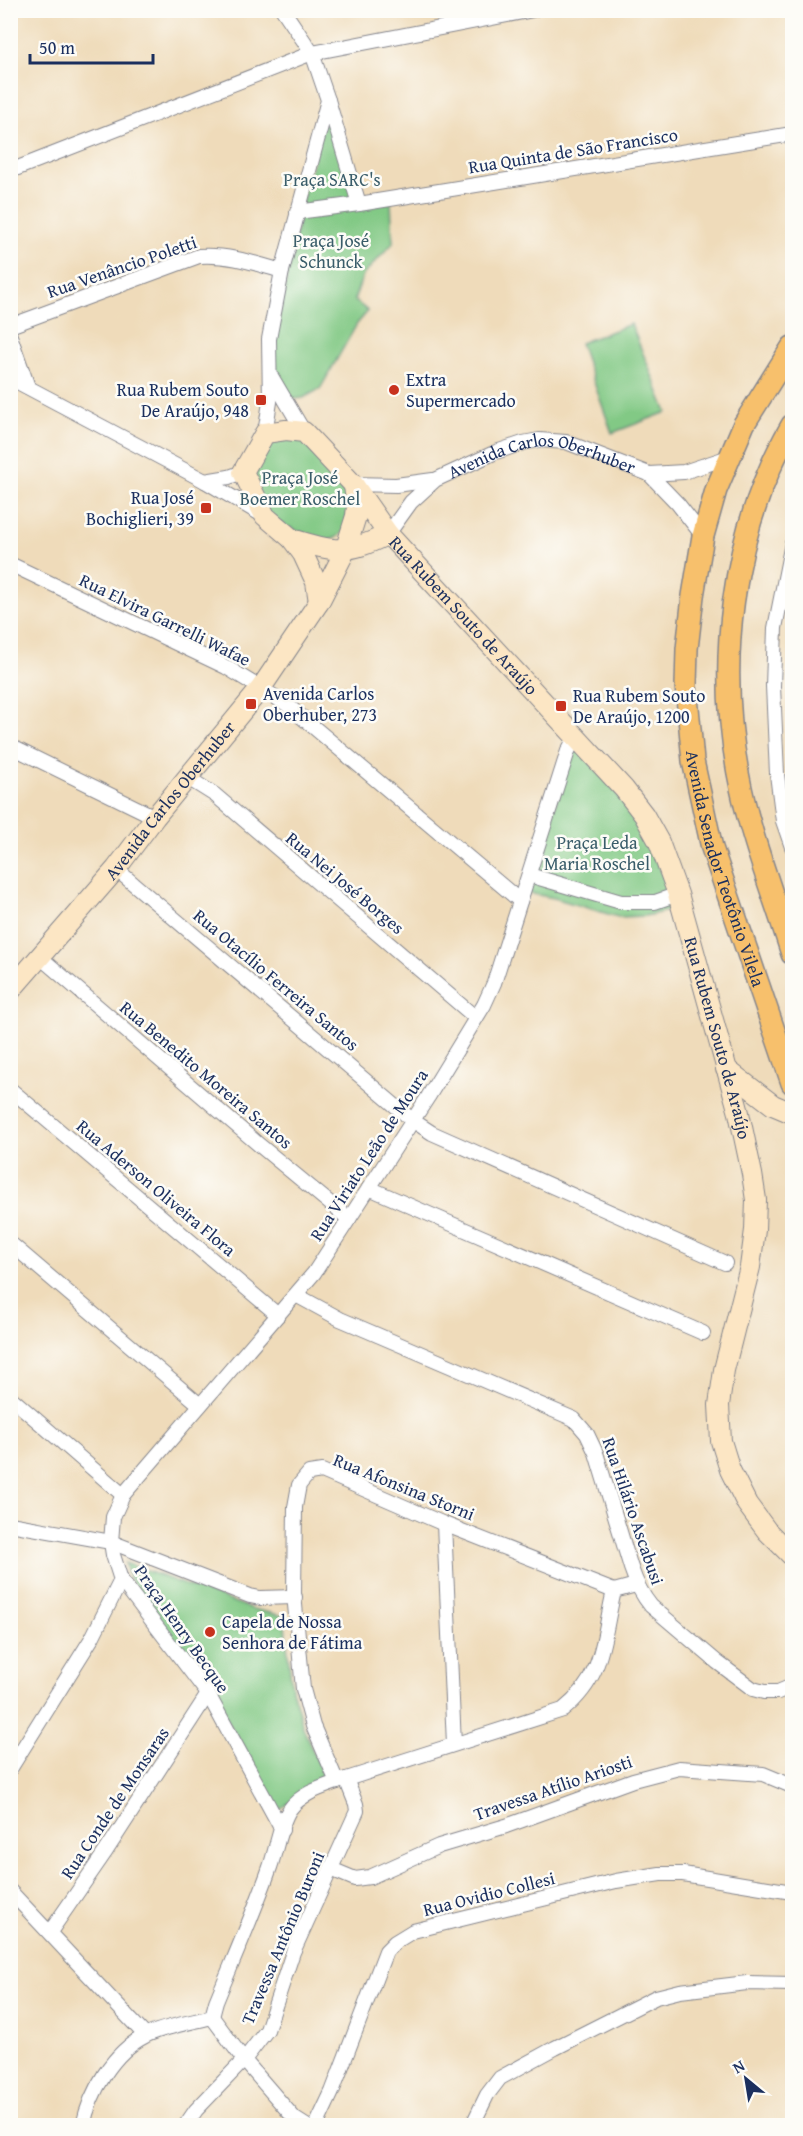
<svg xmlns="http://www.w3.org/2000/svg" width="803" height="2136" font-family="'Gentium Book Plus',serif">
	<rect width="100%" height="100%" fill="#fdfcf7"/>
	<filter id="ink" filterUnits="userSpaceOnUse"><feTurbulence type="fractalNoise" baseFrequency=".0167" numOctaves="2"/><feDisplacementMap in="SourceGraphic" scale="12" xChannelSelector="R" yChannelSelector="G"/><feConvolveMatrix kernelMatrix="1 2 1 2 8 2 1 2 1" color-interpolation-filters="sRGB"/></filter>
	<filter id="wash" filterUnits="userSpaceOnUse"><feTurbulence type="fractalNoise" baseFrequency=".008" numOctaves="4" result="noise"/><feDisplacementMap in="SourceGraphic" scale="24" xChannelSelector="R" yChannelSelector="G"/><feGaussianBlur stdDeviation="1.35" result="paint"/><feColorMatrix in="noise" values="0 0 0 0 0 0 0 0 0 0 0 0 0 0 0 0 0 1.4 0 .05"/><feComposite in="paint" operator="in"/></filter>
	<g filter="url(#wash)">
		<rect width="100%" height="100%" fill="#efdbba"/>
		<g fill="#82c985" stroke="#4e7c72" stroke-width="1.5">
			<path d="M 328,107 L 365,201 L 300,208 Z"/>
			<path d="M 391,202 L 393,243 L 363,275 L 354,300 L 368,311 L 357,324 L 320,389 L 303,398 L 288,400 L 270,361 L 300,213 Z"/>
			<path d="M 631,324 L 667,412 L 612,433 L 580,343 Z"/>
			<path d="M 293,431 L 350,483 L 346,530 C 338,537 332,541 321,542 L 269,518 L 247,468 L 268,438 Z"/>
			<path d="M 578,749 L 639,817 L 676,909 L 645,916 L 618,917 L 554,898 L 528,893 L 568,763 Z"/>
			<path d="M 125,1563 L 253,1609 L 284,1616 L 292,1689 L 304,1730 L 325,1779 L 277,1811 L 211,1691 L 129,1578 Z"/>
		</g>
	</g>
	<g filter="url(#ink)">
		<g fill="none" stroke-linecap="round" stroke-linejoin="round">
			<defs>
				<g id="street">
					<path d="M 328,100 L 359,204"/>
					<path d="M 10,171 L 312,53 L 533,10"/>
					<path d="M 297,212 L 359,204 L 792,134"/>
					<path d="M 10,326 L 199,256 C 228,254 254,263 282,271"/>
					<path d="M 10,336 L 28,387"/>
					<path d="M 271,376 L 304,432"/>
					<path d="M 10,378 L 205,481 L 264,516"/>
					<path d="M 265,433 L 270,402 L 269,339 L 282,271 L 328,100 L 312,53 L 283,10"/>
					<path d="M 649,474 L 678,504 L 703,536"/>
					<path d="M 205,481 L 229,477 L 243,472"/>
					<path d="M 353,484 L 396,485 L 433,480"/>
					<path id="s1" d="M 388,534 L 411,502 L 435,480 L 496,452 L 523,443 L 539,440 L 566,442 L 649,474 L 684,472 L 729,457"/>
					<path d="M 792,543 L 775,628 L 773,686 L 777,774 L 783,821 L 792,847"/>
					<path d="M 10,564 L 226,667 L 285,703 L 520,901"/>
					<path d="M 10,746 L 155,817"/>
					<path d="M 188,778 L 215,795 L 476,1018"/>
					<path d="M 116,869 L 412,1120 L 432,1133 L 725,1263"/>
					<path d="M 529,875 L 621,902 L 655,902 L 678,894"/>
					<path d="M 40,957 L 258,1144 L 349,1219"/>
					<path d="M 10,1089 L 278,1315"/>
					<path d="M 369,1188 L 703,1333"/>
					<path d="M 10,1243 L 200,1405"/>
					<path d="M 296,1295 L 340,1319 L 574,1419 L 587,1434 L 596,1453 L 631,1568 C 636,1583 641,1594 651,1606 L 717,1662 L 753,1689 L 764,1692 L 778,1692 L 792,1686"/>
					<path d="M 10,1397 L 123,1495"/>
					<path d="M 10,1524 L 111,1542 L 250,1596 L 260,1598 L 295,1597"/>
					<path d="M 444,1524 L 454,1744"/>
					<path d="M 10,1769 L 92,1638 L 121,1580"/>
					<path d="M 337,1782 L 313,1726 L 303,1689 L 294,1594 L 295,1507 L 299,1485 L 309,1473 L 322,1471 L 444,1524 L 614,1591"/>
					<path d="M 282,1830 L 208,1694 L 121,1580 L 113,1555 L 111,1542 L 113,1517 L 123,1495 L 314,1273 L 428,1097 L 484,1005 L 494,983 L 568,751 L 575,738"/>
					<path d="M 331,1869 L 355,1879 L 370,1877 L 439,1846 L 506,1826 L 633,1780 L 679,1768 L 763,1774 L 792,1786"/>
					<path d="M 10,1891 L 145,2035"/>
					<path d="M 50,1932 L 106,1851 L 208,1694"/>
					<path d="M 212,2017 L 244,2060 L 295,2119 L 306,2126"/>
					<path d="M 83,2126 C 90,2092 113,2052 145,2036 C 162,2027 193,2022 212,2017 L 216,2002 C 234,1958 253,1915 269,1870 C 276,1852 280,1823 290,1809 C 301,1794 320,1788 337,1782 L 563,1710 C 605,1676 602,1640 614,1591 L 636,1585"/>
					<path d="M 185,2126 L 196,2110 L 244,2060 L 267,2030 L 293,1952 L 357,1811 L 356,1804 L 346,1779"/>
					<path d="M 316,2126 L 332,2092 L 386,1951 L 395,1942 L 413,1931 L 616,1881 L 660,1874 L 683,1874 L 792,1892"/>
					<path d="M 472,2126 L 487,2095 L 500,2078 L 555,2048 L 656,1997 L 680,1991 L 747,1983 L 792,1984"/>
				</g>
				<g id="secondary">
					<path d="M 292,539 C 335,552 347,555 388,534"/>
					<path id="s2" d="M 319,602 L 316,582 L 303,554 L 292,539 L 265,516 L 243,472 L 265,433 L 286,430 L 304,432 L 353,484 L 388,534 L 624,789 L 644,815 L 659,842 L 678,894 L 739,1113 L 752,1174 L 756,1200 L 755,1230 L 750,1267 L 724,1370 L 719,1405 L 721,1441 L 730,1470 L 747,1504 L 767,1531 L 792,1556"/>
					<path id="s3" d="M 10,991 L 116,869 L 155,817 L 261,688 L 319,602 L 345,551 L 356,516 L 357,506 L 354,486"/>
					<path d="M 726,1069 L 773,1105 L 792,1113"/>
				</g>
				<g id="primary">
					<path id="s4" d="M 792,347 L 744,424 L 716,490 L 703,536 L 693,596 L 687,649 L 686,686 L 693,761 L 712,848 L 792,1083"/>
					<path d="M 792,425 C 730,532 715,668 741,788 C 753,844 775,899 792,954"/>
				</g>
			</defs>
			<use href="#street" stroke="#85858c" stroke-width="16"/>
			<use href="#secondary" stroke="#85858c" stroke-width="22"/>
			<use href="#primary" stroke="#85858c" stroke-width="24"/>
			<use href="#street" stroke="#fff" stroke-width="14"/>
			<use href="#secondary" stroke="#fce6c4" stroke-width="20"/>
			<use href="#primary" stroke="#f7c06c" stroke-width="21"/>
		</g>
	</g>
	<g fill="#c8321e" stroke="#fdfcf7" stroke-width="2">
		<circle cx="394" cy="390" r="6"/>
		<rect x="255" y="394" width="12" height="12" rx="3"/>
		<rect x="200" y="502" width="12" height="12" rx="3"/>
		<rect x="245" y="698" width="12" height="12" rx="3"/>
		<rect x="555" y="700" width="12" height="12" rx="3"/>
		<circle cx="210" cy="1632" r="6"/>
	</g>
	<g text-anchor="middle" stroke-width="5" stroke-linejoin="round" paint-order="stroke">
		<g font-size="18" fill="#1b2f5e" stroke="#fdfcf7">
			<text transform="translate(573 151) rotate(-9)" y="6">Rua Quinta de São Francisco</text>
			<text transform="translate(122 267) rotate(-19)" y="6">Rua Venâncio Poletti</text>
			<text dy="6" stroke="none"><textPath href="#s1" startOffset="186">Avenida Carlos Oberhuber</textPath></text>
			<text dy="6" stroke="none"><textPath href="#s2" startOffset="482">Rua Rubem Souto de Araújo</textPath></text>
			<text transform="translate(165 620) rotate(26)" y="6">Rua Elvira Garrelli Wafae</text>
			<text dy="6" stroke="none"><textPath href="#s3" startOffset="249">Avenida Carlos Oberhuber</textPath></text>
			<text dy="6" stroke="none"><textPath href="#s4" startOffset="549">Avenida Senador Teotônio Vilela</textPath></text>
			<text transform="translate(345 883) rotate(40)" y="6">Rua Nei José Borges</text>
			<text transform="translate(276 980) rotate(40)" y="6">Rua Otacílio Ferreira Santos</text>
			<text dy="6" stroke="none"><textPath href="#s2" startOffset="987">Rua Rubem Souto de Araújo</textPath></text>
			<text transform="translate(206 1075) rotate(40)" y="6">Rua Benedito Moreira Santos</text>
			<text transform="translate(369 1155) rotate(-57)" y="6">Rua Viriato Leão de Moura</text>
			<text transform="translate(156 1188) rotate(40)" y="6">Rua Aderson Oliveira Flora</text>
			<text transform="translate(404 1487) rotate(22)" y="6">Rua Afonsina Storni</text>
			<text transform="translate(633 1511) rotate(71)" y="6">Rua Hilário Ascabusi</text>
			<text transform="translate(182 1629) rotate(55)" y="6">Praça Henry Becque</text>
			<text transform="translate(553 1788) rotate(-19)" y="6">Travessa Atílio Ariosti</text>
			<text transform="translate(115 1803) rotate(-56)" y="6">Rua Conde de Monsaras</text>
			<text transform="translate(489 1894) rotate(-14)" y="6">Rua Ovidio Collesi</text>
			<text transform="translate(283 1938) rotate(-67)" y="6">Travessa Antônio Buroni</text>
		</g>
		<g font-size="18" fill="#3a5d6a" stroke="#fdfcf7">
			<text x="332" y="186">Praça SARC's</text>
			<text x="331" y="247">Praça José<tspan x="331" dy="21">Schunck</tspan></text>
			<text x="300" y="484">Praça José<tspan x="300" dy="21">Boemer Roschel</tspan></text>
			<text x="597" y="849">Praça Leda<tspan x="597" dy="21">Maria Roschel</tspan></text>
		</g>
		<g font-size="18" fill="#1b2f5e" stroke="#fdfcf7" text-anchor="start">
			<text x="406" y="386">Extra<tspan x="406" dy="21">Supermercado</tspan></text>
			<text x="249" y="396" text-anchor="end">Rua Rubem Souto<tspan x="249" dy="21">De Araújo, 948</tspan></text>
			<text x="194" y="504" text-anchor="end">Rua José<tspan x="194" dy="21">Bochiglieri, 39</tspan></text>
			<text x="263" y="700">Avenida Carlos<tspan x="263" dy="21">Oberhuber, 273</tspan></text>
			<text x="573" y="702">Rua Rubem Souto<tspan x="573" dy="21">De Araújo, 1200</tspan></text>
			<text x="222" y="1628">Capela de Nossa<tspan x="222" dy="21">Senhora de Fátima</tspan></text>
		</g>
	</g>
	<rect width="803" height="2136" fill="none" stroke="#fdfcf7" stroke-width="36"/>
	<g transform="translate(746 2079) rotate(330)" stroke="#fdfcf7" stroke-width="4.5" paint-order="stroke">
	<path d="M0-4.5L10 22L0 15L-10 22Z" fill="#1b2f5e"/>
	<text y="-9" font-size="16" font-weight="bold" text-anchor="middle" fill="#1b2f5e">N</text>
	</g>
	<path d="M30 54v9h123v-9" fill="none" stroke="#1b2f5e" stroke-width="3"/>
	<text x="39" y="54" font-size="18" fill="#1b2f5e" stroke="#fdfcf7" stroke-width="4.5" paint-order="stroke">50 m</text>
</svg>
